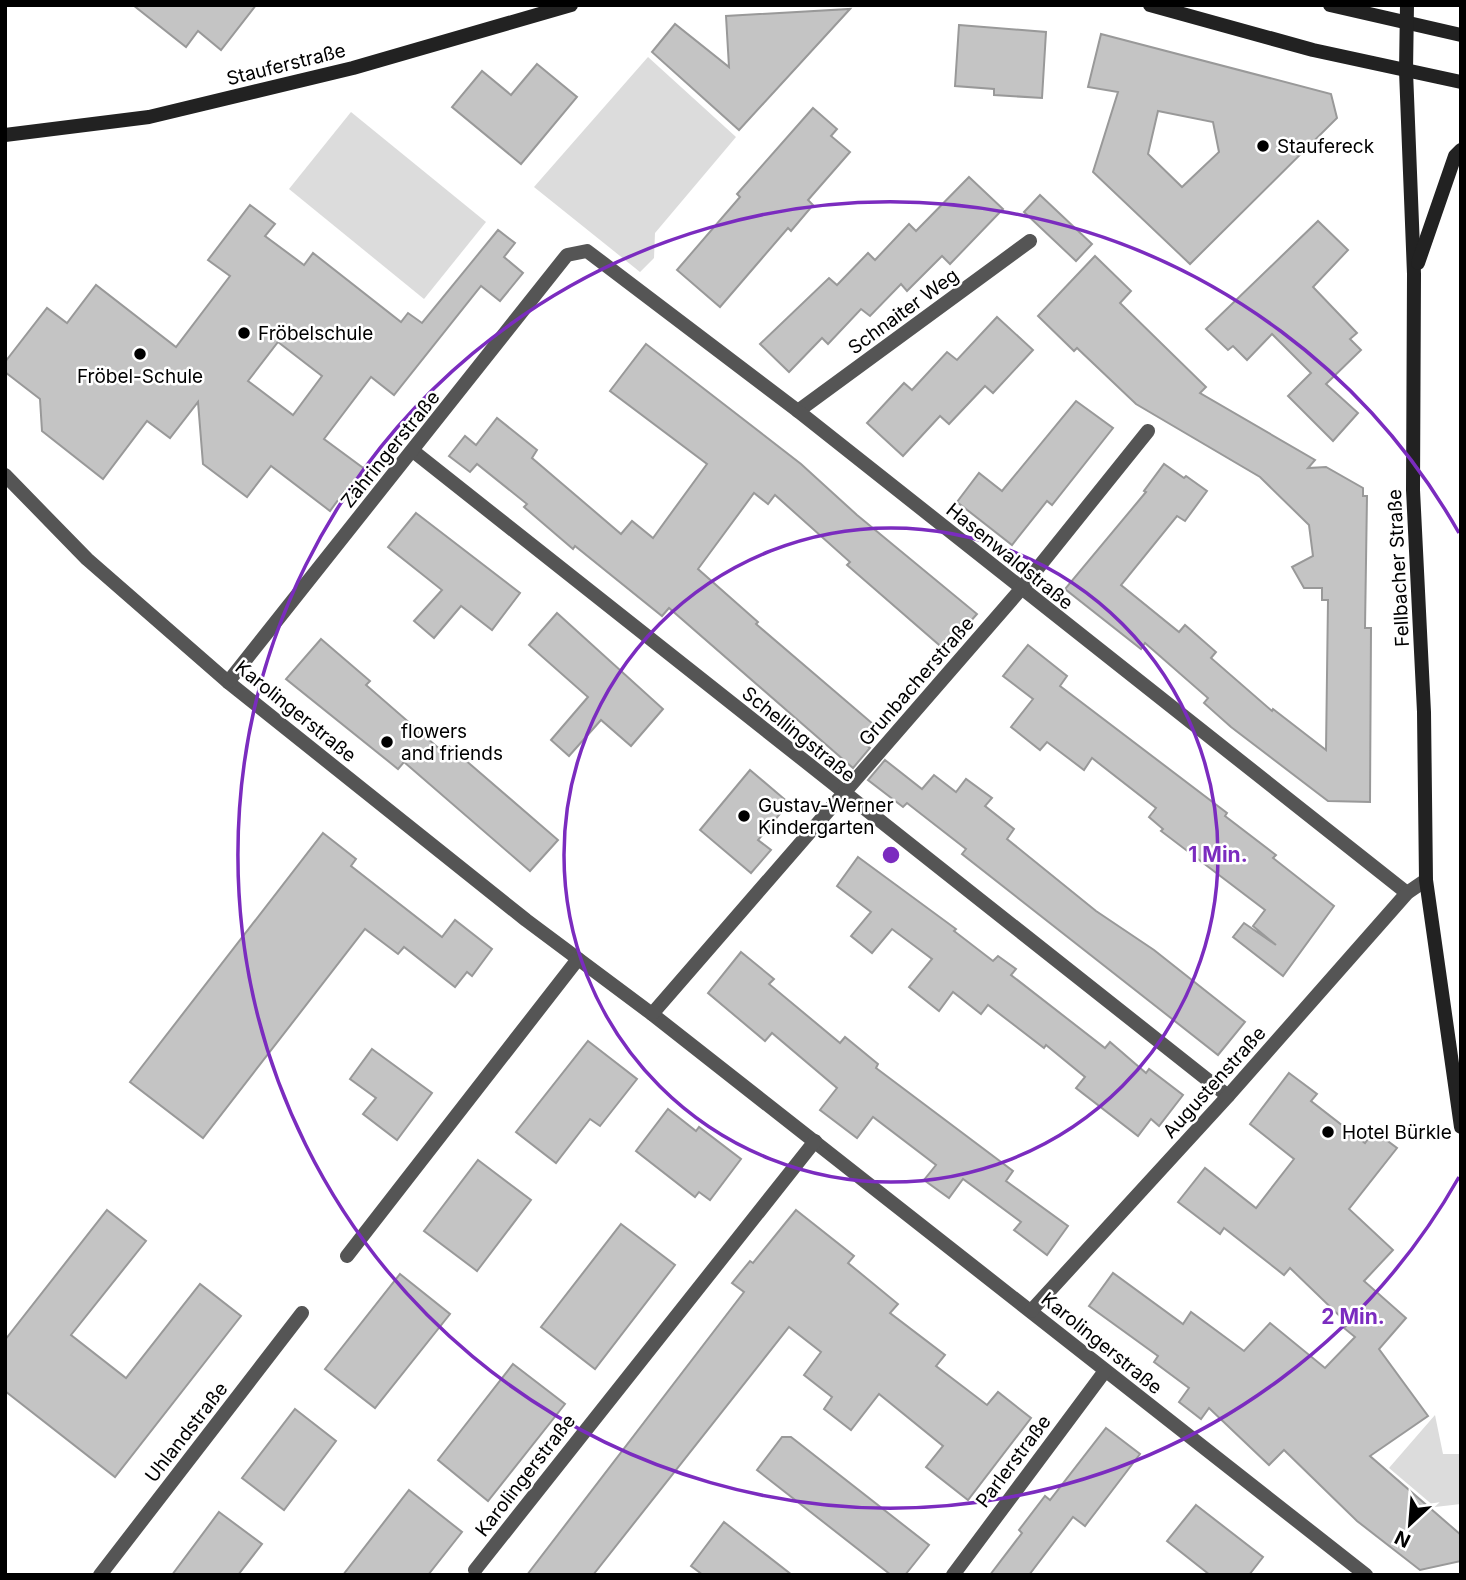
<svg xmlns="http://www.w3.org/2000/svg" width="1466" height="1580" font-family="Inter,sans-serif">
	<rect width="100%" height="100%" fill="#fff"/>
	<g fill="#dcdcdc">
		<path d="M 648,57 L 736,137 L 655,233 L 654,258 L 640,272 L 534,187 Z"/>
		<path d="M 351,112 L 486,222 L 424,299 L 289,189 Z"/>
		<path d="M 1435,1415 L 1443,1454 L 1461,1454 L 1461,1504 L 1435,1507 L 1389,1468 Z"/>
	</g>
	<g fill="#c4c4c4" stroke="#999" stroke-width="2" fill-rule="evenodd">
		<path d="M 133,5 L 256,5 L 221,50 L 198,31 L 186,47 Z"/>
		<path d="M 850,9 L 739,130 L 652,52 L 675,24 L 729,67 L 726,16 Z"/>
		<path d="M 959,25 L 1046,32 L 1042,98 L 994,95 L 994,89 L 955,86 Z"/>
		<path d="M 1101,34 L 1331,94 L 1337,118 L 1190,264 L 1093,172 L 1118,92 L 1088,87 ZM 1158,111 L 1213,122 L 1219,152 L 1182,187 L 1148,154 Z"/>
		<path d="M 537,64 L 577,97 L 521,164 L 452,107 L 482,71 L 511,95 Z"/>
		<path d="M 813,108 L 837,129 L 831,136 L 850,152 L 808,200 L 813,205 L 791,231 L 788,228 L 720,307 L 677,270 L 740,197 L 737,194 Z"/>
		<path d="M 969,177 L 1003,209 L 950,264 L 942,256 L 907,291 L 901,284 L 870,316 L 861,309 L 828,344 L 822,338 L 789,372 L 760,344 L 829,278 L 837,285 L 868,253 L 875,260 L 909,224 L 916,231 Z"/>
		<path d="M 1040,195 L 1092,244 L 1076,261 L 1024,212 Z"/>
		<path d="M 250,205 L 275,224 L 265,236 L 304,265 L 313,253 L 401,322 L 408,313 L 422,323 L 498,230 L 515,243 L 504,257 L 523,273 L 500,301 L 481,286 L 394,395 L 371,377 L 324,439 L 370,473 L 352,498 L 344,492 L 330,511 L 271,466 L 247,497 L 203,464 L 198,402 L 170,438 L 147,421 L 103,479 L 42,431 L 40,399 L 5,372 L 5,362 L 47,308 L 67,323 L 96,285 L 176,347 L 230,276 L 208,260 ZM 278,342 L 322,376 L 293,415 L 248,381 Z"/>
		<path d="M 1318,221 L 1348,250 L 1313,287 L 1357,333 L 1350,339 L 1361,350 L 1326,384 L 1358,413 L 1333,441 L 1288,396 L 1311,373 L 1272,334 L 1247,360 L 1233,346 L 1228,350 L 1206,329 Z"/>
		<path d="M 1095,256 L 1131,291 L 1120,303 L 1206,387 L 1200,393 L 1315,460 L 1308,468 L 1326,467 L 1363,488 L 1363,496 L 1367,496 L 1365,628 L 1371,628 L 1370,802 L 1328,801 L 1231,727 L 1204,703 L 1208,698 L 1145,643 L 1141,649 L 1065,589 L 1146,492 L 1144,491 L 1164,464 L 1184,478 L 1186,476 L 1207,491 L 1185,521 L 1177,516 L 1121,585 L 1179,632 L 1185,625 L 1216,652 L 1211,658 L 1272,711 L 1273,709 L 1326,750 L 1328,600 L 1322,600 L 1322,588 L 1304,588 L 1292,567 L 1313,556 L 1309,525 L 1260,477 L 1136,404 L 1077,348 L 1074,351 L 1038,316 Z"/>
		<path d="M 997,317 L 1033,350 L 993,393 L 985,386 L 949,424 L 940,416 L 903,456 L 867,423 L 904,383 L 912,390 L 947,352 L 957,360 Z"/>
		<path d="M 646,344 L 801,464 L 857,515 L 977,614 L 945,650 L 847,565 L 850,562 L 775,495 L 768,504 L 754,493 L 698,569 L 758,622 L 756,624 L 873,724 L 859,739 L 870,748 L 853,768 L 669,608 L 662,616 L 575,546 L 573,549 L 524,507 L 527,504 L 477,464 L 470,472 L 449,456 L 465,436 L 476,445 L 497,418 L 537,450 L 532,458 L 621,534 L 632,521 L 653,538 L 707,464 L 610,391 Z"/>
		<path d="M 1076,401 L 1113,428 L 1052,505 L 1047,501 L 1012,545 L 957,502 L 979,473 L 1002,491 Z"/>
		<path d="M 416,513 L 520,593 L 492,630 L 461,606 L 434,638 L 414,621 L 442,590 L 388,547 Z"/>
		<path d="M 557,613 L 663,709 L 631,746 L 601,720 L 569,756 L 551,740 L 588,697 L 529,645 Z"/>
		<path d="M 321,639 L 370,681 L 366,685 L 443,752 L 449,746 L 558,840 L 530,871 L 404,762 L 398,769 L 286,679 Z"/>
		<path d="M 1028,645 L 1067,676 L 1060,686 L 1227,813 L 1225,816 L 1276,855 L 1273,858 L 1334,906 L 1283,976 L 1233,937 L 1244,923 L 1276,945 L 1253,926 L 1265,910 L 1161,831 L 1163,829 L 1149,817 L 1156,808 L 1092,758 L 1084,770 L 1047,742 L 1040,750 L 1011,727 L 1033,699 L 1003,676 Z"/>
		<path d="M 885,760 L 922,789 L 934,775 L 956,792 L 966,779 L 992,798 L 985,806 L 1014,829 L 1007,839 L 1096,911 L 1154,950 L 1245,1022 L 1218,1055 L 962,854 L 966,849 L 907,803 L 903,807 L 868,780 Z"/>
		<path d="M 750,770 L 789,803 L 758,840 L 771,850 L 751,873 L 700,830 Z"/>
		<path d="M 323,833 L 356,859 L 351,866 L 442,937 L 455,920 L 492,949 L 472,976 L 467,972 L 455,987 L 404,947 L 398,954 L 365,929 L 203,1138 L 130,1082 Z"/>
		<path d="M 858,857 L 956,929 L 954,931 L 993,961 L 998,956 L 1016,969 L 1011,975 L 1105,1048 L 1110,1042 L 1146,1073 L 1149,1069 L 1183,1095 L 1159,1126 L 1151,1119 L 1138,1136 L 1076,1088 L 1085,1077 L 1046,1045 L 1044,1048 L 988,1005 L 981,1014 L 953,992 L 939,1011 L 909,987 L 932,959 L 892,929 L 872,953 L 851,936 L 871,912 L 837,886 Z"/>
		<path d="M 741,952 L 774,979 L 769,984 L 840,1043 L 845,1037 L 878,1064 L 876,1068 L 1013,1171 L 1006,1181 L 1068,1226 L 1047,1255 L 1014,1230 L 1021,1222 L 963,1179 L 949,1198 L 924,1180 L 936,1165 L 873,1117 L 857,1138 L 820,1110 L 837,1088 L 772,1033 L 765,1041 L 708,993 Z"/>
		<path d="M 588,1041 L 637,1079 L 600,1126 L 590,1119 L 556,1163 L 516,1132 Z"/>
		<path d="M 372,1049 L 432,1093 L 397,1140 L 363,1114 L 376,1098 L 350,1079 Z"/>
		<path d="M 1289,1073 L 1317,1094 L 1311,1101 L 1365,1143 L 1374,1131 L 1397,1148 L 1349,1209 L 1393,1250 L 1364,1281 L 1406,1318 L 1379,1349 L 1428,1416 L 1370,1456 L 1461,1535 L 1461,1561 L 1420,1570 L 1357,1521 L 1284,1450 L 1269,1465 L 1209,1408 L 1201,1419 L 1179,1402 L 1189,1388 L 1154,1362 L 1158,1356 L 1089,1306 L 1113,1273 L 1183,1324 L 1191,1312 L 1244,1351 L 1270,1323 L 1325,1368 L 1355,1337 L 1344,1328 L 1348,1324 L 1290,1268 L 1284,1275 L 1224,1228 L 1220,1234 L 1178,1202 L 1205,1168 L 1256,1208 L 1294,1159 L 1250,1124 Z"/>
		<path d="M 668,1109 L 696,1131 L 699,1127 L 741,1159 L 710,1200 L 699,1192 L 695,1197 L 636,1151 Z"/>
		<path d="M 478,1160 L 531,1200 L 477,1271 L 424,1231 Z"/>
		<path d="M 107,1210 L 146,1241 L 71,1335 L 126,1378 L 200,1284 L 241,1316 L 115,1477 L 5,1391 L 5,1340 Z"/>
		<path d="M 796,1210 L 854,1256 L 848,1263 L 898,1304 L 890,1313 L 945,1355 L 936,1366 L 987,1405 L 998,1392 L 1031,1418 L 968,1500 L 926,1467 L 943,1446 L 879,1394 L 851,1430 L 824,1409 L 832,1397 L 804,1375 L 821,1352 L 789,1327 L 593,1575 L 527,1575 L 744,1292 L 732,1283 L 750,1261 L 753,1263 Z"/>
		<path d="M 621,1224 L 675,1265 L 595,1369 L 541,1327 Z"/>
		<path d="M 400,1274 L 450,1314 L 375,1408 L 325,1369 Z"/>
		<path d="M 513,1364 L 565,1404 L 488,1501 L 438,1460 Z"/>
		<path d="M 295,1409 L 336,1441 L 284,1510 L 242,1478 Z"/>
		<path d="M 1106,1428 L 1140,1454 L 1085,1526 L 1073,1517 L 1029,1575 L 990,1575 L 1022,1533 L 1019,1530 L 1045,1496 L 1050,1500 Z"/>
		<path d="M 782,1437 L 791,1437 L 929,1545 L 905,1575 L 891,1575 L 757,1470 Z"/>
		<path d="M 409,1490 L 462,1532 L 428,1575 L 343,1575 Z"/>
		<path d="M 1196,1505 L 1263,1557 L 1249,1575 L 1210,1575 L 1167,1541 Z"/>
		<path d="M 219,1512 L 262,1544 L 238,1575 L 172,1575 Z"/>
		<path d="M 724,1522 L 792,1575 L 703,1575 L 691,1566 Z"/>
	</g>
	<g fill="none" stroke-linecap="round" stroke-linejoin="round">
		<g stroke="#555" stroke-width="14">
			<path d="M 798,411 L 1030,241"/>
			<path d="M 413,451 L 1228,1096"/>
			<path d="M 5,475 L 87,559 L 228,682 L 526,920 L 652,1014 L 1366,1575"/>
			<path d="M 228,682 L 567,255 L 587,251 L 798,411 L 1407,893"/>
			<path d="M 652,1014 L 1021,589 L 1148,431"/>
			<path d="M 347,1256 L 578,959"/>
			<path d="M 1031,1311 L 1228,1096 L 1407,893 L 1426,880"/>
			<path d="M 475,1570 L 815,1141"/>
			<path d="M 100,1575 L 302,1313"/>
			<path d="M 953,1575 L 1105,1371"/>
		</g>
		<g stroke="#222" stroke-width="14">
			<path d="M 1150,5 L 1313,50 L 1461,82"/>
			<path d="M 1330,5 L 1461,35"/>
			<path d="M 1407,5 L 1406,71 L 1414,274 L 1413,490 L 1424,712 L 1426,880 L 1461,1127"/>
			<path d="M 5,135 L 149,117 L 353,68 L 571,5"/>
			<path d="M 1418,263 L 1455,156 L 1461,150"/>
		</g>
	</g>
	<g fill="none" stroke="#7b2cbf" stroke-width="3.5">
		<circle cx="891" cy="855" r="327"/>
		<path d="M1459 1177A653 653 0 1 1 1459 533"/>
	</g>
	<g fill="#000" stroke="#fff" stroke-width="2.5">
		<circle cx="1263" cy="146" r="7"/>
		<circle cx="244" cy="333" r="7"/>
		<circle cx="140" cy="354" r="7"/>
		<circle cx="387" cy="742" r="7"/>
		<circle cx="744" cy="816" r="7"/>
		<circle cx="1328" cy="1132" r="7"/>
	</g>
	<g text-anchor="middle" stroke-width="5" stroke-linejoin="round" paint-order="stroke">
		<g font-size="19" fill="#000" stroke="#fff">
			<text transform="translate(286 64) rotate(-14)" y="7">Stauferstraße</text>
			<text transform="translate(903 311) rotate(-36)" y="7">Schnaiter Weg</text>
			<text transform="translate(390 449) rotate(-51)" y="7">Zähringerstraße</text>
			<text transform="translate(1010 556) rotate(39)" y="7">Hasenwaldstraße</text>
			<text transform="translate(1398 568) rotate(-93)" y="7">Fellbacher Straße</text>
			<text transform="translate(916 681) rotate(-49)" y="7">Grunbacherstraße</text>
			<text transform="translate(296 711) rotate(39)" y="7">Karolingerstraße</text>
			<text transform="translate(799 734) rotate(39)" y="7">Schellingstraße</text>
			<text transform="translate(1214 1082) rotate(-48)" y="7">Augustenstraße</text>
			<text transform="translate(1102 1343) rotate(39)" y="7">Karolingerstraße</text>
			<text transform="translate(186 1432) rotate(-52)" y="7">Uhlandstraße</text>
			<text transform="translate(1013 1461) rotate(-53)" y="7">Parlerstraße</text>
			<text transform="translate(525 1475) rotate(-52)" y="7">Karolingerstraße</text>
		</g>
		<g font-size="19" fill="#000" stroke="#fff" text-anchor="start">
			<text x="1277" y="153">Staufereck</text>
			<text x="258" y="340">Fröbelschule</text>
			<text x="140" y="383" text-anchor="middle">Fröbel-Schule</text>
			<text x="401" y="738">flowers<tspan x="401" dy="22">and friends</tspan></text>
			<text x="758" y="812">Gustav-Werner<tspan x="758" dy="22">Kindergarten</tspan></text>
			<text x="1342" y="1139">Hotel Bürkle</text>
		</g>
	</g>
	<circle cx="891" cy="855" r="10" fill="#7b2cbf" stroke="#fff" stroke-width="3.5"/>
	<g font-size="21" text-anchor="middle" font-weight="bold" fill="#7b2cbf" stroke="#fff" stroke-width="5" stroke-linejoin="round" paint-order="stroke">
		<text x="1218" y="862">1 Min.</text>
		<text x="1353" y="1324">2 Min.</text>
	</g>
	<rect width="1466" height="1580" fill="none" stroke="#000000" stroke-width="14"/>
	<g transform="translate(1410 1524) rotate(206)" stroke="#ffffff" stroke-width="5" paint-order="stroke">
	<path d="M0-5L12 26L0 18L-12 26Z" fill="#000000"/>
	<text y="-10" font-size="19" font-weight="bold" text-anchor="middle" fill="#000000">N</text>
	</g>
</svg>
